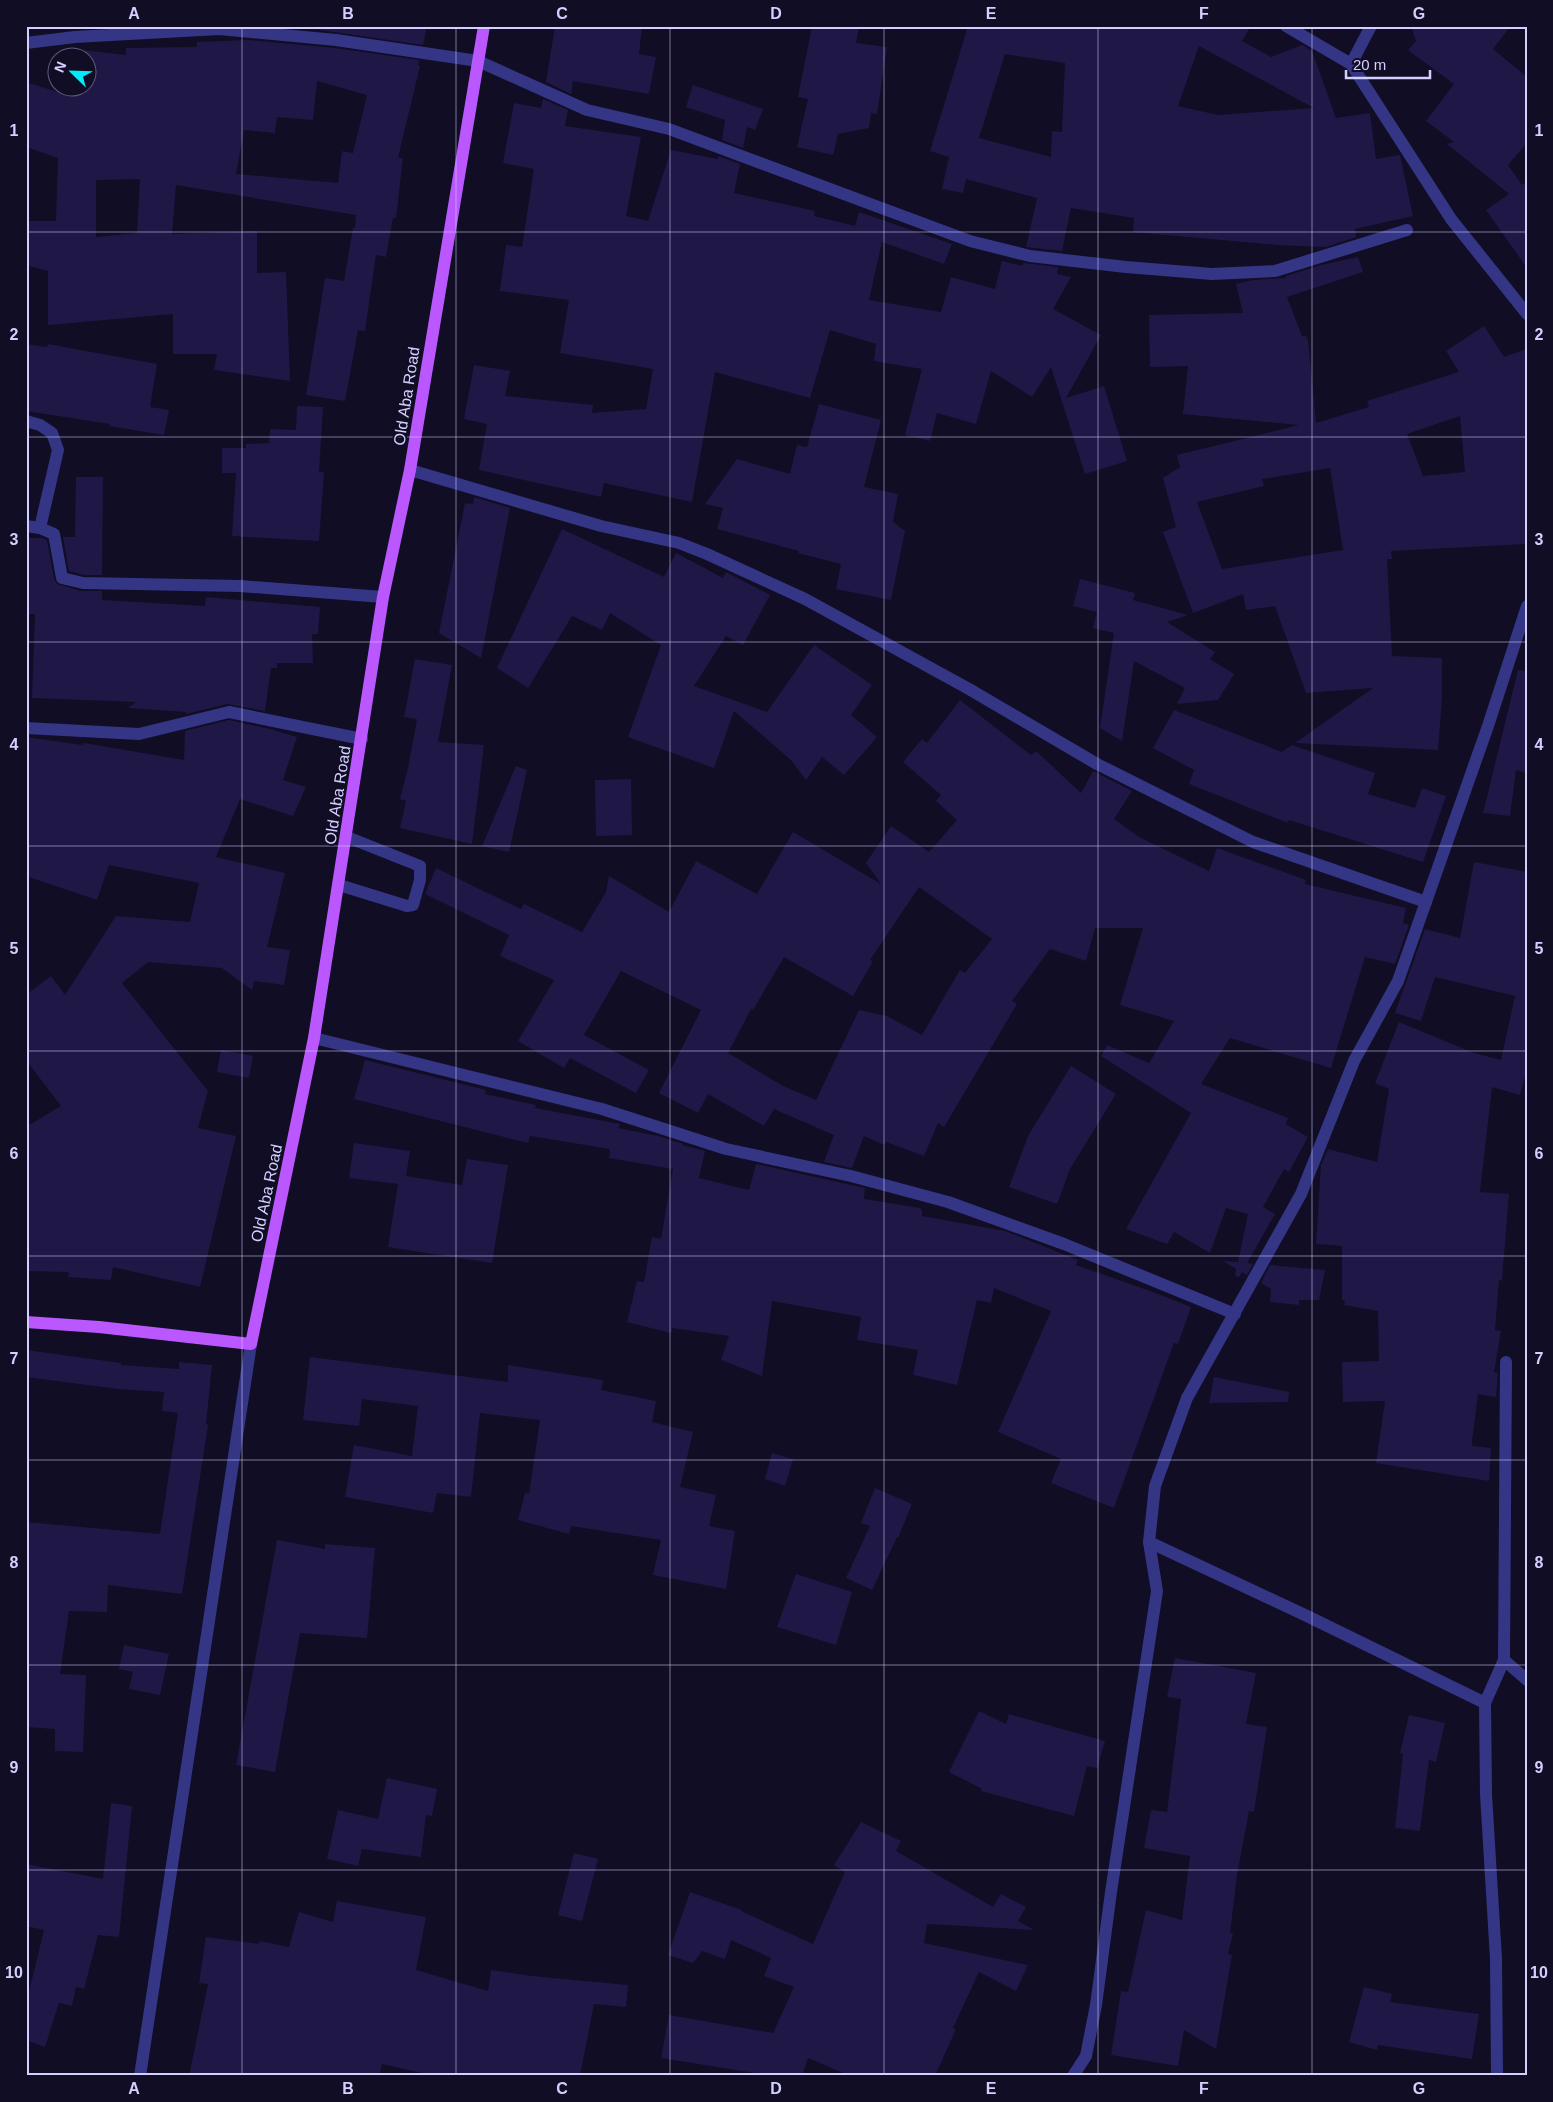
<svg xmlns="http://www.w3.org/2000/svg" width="1553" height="2102" font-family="Arial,sans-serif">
	<rect width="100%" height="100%" fill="#100d24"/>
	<g fill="#1f1846" fill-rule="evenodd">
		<path d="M 321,26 L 427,26 L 423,45 L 320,30 Z"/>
		<path d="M 555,26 L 642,26 L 639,54 L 656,57 L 649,94 L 573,81 L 571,94 L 546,82 Z"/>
		<path d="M 812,26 L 859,26 L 856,43 L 887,47 L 877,114 L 871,113 L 869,128 L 838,134 L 833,155 L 797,147 L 808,99 L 798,97 Z"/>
		<path d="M 968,26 L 1251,26 L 1242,41 L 1271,57 L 1302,45 L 1312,51 L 1336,118 L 1370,113 L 1376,159 L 1400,155 L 1413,216 L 1355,229 L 1356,237 L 1326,247 L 1277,245 L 1133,232 L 1134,218 L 1071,208 L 1062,251 L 1026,247 L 1037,198 L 966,179 L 963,193 L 942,189 L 949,157 L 930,151 ZM 1199,46 L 1314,108 L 1218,115 L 1178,106 ZM 1005,54 L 1065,63 L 1062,132 L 1052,131 L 1051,157 L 979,138 Z"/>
		<path d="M 1411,26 L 1511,26 L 1493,49 L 1527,77 L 1527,143 L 1508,165 L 1522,185 L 1527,182 L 1527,268 L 1486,210 L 1509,194 L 1447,144 L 1454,142 L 1426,121 L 1454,84 L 1408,50 L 1416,41 Z"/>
		<path d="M 248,40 L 335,48 L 419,60 L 418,65 L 420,66 L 398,158 L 403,158 L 396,218 L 393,218 L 386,257 L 376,255 L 365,331 L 358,330 L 345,401 L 306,395 L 325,278 L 344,281 L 353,228 L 355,228 L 356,215 L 176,185 L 172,234 L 257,231 L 257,273 L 286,272 L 290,381 L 214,370 L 217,354 L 173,354 L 173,314 L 48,325 L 48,271 L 26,265 L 26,221 L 56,221 L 58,158 L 26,147 L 26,82 L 67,95 L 68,88 L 88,88 L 88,58 L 71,58 L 72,49 L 126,55 L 126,48 L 197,47 L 197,42 ZM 317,81 L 367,95 L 353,153 L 342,151 L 338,183 L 236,174 L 244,130 L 275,133 L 277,117 L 313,120 ZM 140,179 L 137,233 L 96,237 L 96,180 Z"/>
		<path d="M 693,85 L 763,109 L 755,130 L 747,127 L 743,148 L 722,140 L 725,120 L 686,107 Z"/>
		<path d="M 543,99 L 568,110 L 565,126 L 641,137 L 626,216 L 648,221 L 671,150 L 718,159 L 718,156 L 740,164 L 734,193 L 815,211 L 814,216 L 855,226 L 859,212 L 952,244 L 944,264 L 882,242 L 869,300 L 941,312 L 951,277 L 995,289 L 1002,261 L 1022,266 L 1023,263 L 1058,267 L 1057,274 L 1071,277 L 1053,309 L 1101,335 L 1066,398 L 1104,386 L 1127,461 L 1085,474 L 1051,367 L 1032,397 L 991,371 L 976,424 L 937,413 L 930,441 L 905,435 L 922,369 L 874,361 L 876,344 L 830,330 L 810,398 L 715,372 L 692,502 L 604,483 L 601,497 L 479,470 L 487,424 L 464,419 L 474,365 L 510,371 L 505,396 L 593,405 L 592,413 L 646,409 L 653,369 L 560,353 L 569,300 L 500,291 L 506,245 L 522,247 L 534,169 L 503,163 L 514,103 L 541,108 Z"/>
		<path d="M 1358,257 L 1363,272 L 1287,297 L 1302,336 L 1306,336 L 1308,340 L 1316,423 L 1369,407 L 1367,401 L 1459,372 L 1446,351 L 1484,326 L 1504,357 L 1527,349 L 1527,544 L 1391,551 L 1392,559 L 1387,559 L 1392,656 L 1442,658 L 1442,698 L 1438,750 L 1295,743 L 1373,688 L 1306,693 L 1275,606 L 1246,610 L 1243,594 L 1193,613 L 1163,532 L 1176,527 L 1163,478 L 1180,467 L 1177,455 L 1299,425 L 1183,414 L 1188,366 L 1150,367 L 1149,315 L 1243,313 L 1236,284 L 1253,280 L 1286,278 L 1286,276 L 1321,265 ZM 1460,416 L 1465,472 L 1423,476 L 1407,434 ZM 1330,468 L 1343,550 L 1222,569 L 1197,502 L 1264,486 L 1262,479 Z"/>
		<path d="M 26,344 L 47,347 L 48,344 L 157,364 L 150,407 L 169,410 L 164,435 L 110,426 L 110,424 L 26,411 Z"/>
		<path d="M 819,404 L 881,420 L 864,487 L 898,494 L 893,522 L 905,531 L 891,600 L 836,589 L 841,564 L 798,553 L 799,551 L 717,529 L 723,508 L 705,504 L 737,459 L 790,474 L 797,445 L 807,447 Z"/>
		<path d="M 297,406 L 323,407 L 319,472 L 324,472 L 319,541 L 232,536 L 236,473 L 222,473 L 222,448 L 246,448 L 246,444 L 269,443 L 270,429 L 296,430 Z"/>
		<path d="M 76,477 L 103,477 L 102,575 L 84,575 L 69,571 L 63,537 L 75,537 Z"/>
		<path d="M 474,497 L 510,508 L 481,658 L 439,633 L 465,503 L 473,504 Z"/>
		<path d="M 562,529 L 664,577 L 676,553 L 723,578 L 726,572 L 770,595 L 743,645 L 726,636 L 694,686 L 767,712 L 814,645 L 872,685 L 851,715 L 877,737 L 844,775 L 822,757 L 806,780 L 791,760 L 734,711 L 714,768 L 628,737 L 661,645 L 610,613 L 602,630 L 572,616 L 528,688 L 497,668 Z"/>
		<path d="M 26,538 L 42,538 L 47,540 L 54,579 L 57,584 L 81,591 L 102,591 L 102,600 L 205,606 L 206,597 L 320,607 L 318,634 L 312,634 L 313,663 L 277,663 L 277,668 L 271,668 L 265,711 L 227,704 L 186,714 L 186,712 L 128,708 L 136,702 L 32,698 L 35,614 L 26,614 Z"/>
		<path d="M 1080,579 L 1135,593 L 1133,600 L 1188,615 L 1167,622 L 1215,652 L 1210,659 L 1234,674 L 1218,700 L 1177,704 L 1185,688 L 1134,661 L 1122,741 L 1100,728 L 1114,633 L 1093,628 L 1097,612 L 1073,606 Z"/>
		<path d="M 415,659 L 452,665 L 438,742 L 484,745 L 472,844 L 400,828 L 406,801 L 400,799 L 408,768 L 417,719 L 404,717 Z"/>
		<path d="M 1518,670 L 1527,671 L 1527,773 L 1516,770 L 1510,816 L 1483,813 Z"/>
		<path d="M 960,700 L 1031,755 L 1036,751 L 1081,793 L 1093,771 L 1132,791 L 1114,819 L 1139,837 L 1209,871 L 1217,848 L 1306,880 L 1305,884 L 1406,908 L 1403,923 L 1409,925 L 1395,964 L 1365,957 L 1331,1068 L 1230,1038 L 1201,1084 L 1288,1118 L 1286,1124 L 1308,1137 L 1289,1172 L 1284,1169 L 1263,1207 L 1275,1214 L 1247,1263 L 1253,1264 L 1247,1275 L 1242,1272 L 1239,1277 L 1235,1276 L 1236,1269 L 1223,1261 L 1238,1262 L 1248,1214 L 1226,1208 L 1210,1253 L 1174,1232 L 1167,1244 L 1126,1229 L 1191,1113 L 1101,1056 L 1107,1045 L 1149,1063 L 1174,1021 L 1120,1005 L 1143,928 L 1095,928 L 1086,961 L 1050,949 L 1012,1001 L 1017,1004 L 944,1127 L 938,1123 L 924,1156 L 886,1142 L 884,1145 L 864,1136 L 852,1168 L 824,1162 L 834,1135 L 774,1109 L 764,1126 L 708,1094 L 698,1113 L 659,1093 L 701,1010 L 621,971 L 584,1035 L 649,1070 L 636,1093 L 570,1058 L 564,1068 L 518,1041 L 554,980 L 500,956 L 509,935 L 425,894 L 436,868 L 521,909 L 524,904 L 582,932 L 606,892 L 609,876 L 669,912 L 696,861 L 757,894 L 793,832 L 881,884 L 866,863 L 891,826 L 929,852 L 957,820 L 936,801 L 941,795 L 903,762 L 922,739 L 927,743 ZM 919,887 L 992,939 L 965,973 L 960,970 L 922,1035 L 887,1016 L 859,1010 L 816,1100 L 783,1086 L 728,1053 L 751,1009 L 753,1010 L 784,957 L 853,996 L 873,961 L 870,960 Z"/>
		<path d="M 1174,710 L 1282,752 L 1292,745 L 1375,773 L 1368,794 L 1415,808 L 1422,788 L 1446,796 L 1423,862 L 1289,820 L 1288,823 L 1189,784 L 1194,770 L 1153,748 Z"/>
		<path d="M 229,720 L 270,729 L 297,737 L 283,780 L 306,787 L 293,816 L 240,799 L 216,857 L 285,873 L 267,947 L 290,950 L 284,985 L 254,981 L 252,990 L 222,968 L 148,962 L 122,983 L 208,1091 L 198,1128 L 236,1136 L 200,1287 L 113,1267 L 111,1280 L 68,1277 L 69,1272 L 26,1271 L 26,1127 L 61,1106 L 26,1060 L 26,995 L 51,976 L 65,995 L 116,916 L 190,922 L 199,883 L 109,865 L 97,900 L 26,876 L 26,737 L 82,745 L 84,743 L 184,760 L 185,731 Z"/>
		<path d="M 516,766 L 527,770 L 509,852 L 482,846 Z"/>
		<path d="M 631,779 L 632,835 L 596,836 L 595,780 Z"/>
		<path d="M 1474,862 L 1527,872 L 1527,1070 L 1520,1095 L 1492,1087 L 1480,1192 L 1509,1194 L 1502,1280 L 1499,1280 L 1495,1330 L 1501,1331 L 1494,1372 L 1498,1373 L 1496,1397 L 1478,1394 L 1472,1441 L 1472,1446 L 1491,1448 L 1489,1481 L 1376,1463 L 1385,1401 L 1343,1402 L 1342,1362 L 1379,1361 L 1378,1311 L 1344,1305 L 1345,1300 L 1342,1300 L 1342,1246 L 1316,1244 L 1321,1165 L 1328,1149 L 1377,1162 L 1389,1089 L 1375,1083 L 1399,1022 L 1474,1053 L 1501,1060 L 1515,996 L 1435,977 L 1421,1021 L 1395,1013 L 1425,929 L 1460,938 Z"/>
		<path d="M 221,1050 L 253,1056 L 249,1078 L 217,1072 Z"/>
		<path d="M 365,1060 L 486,1090 L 485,1094 L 536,1105 L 535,1108 L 620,1124 L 618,1128 L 658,1136 L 683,1144 L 682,1145 L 705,1151 L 699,1178 L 749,1190 L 756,1164 L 865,1188 L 864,1199 L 920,1208 L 922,1210 L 922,1216 L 1005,1231 L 1078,1260 L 1076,1265 L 1153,1292 L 1191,1307 L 1178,1344 L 1174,1343 L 1114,1508 L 1051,1483 L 1061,1459 L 998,1432 L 1051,1311 L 994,1288 L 991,1303 L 977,1300 L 957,1385 L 913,1375 L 918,1350 L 857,1340 L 861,1317 L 772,1301 L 762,1376 L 721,1360 L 729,1336 L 672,1328 L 671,1333 L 627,1322 L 637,1281 L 644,1282 L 652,1237 L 661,1239 L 673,1169 L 609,1158 L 610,1149 L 530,1136 L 528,1143 L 354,1099 Z"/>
		<path d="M 1071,1066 L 1116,1094 L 1070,1169 L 1057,1204 L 1009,1187 L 1028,1136 Z"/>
		<path d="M 354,1143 L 410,1151 L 406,1176 L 462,1185 L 467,1159 L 508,1165 L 492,1263 L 388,1247 L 398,1184 L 349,1178 Z"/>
		<path d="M 1270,1265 L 1325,1270 L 1319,1300 L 1299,1300 L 1299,1305 L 1270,1302 L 1271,1289 L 1261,1283 Z"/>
		<path d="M 26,1350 L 121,1363 L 121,1365 L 179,1369 L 179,1362 L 212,1365 L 206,1424 L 208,1425 L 182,1594 L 108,1585 L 107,1612 L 69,1611 L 60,1674 L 86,1675 L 83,1752 L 55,1751 L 55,1729 L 26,1727 L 26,1522 L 160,1534 L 178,1413 L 162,1411 L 164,1392 L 118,1389 L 26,1377 Z"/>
		<path d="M 310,1357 L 508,1382 L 508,1365 L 603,1380 L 601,1390 L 656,1401 L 652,1422 L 693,1432 L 680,1487 L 716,1495 L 709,1526 L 735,1531 L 726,1589 L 653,1575 L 661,1540 L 571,1526 L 569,1534 L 518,1520 L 525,1493 L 529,1494 L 540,1420 L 480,1413 L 471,1497 L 437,1493 L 433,1513 L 345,1497 L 354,1445 L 412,1456 L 418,1406 L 362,1399 L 359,1426 L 303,1420 Z"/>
		<path d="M 1214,1377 L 1289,1392 L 1288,1402 L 1209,1403 Z"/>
		<path d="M 772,1453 L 793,1459 L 785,1486 L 765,1479 Z"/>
		<path d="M 875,1488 L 912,1504 L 898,1538 L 897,1537 L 872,1590 L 846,1578 L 870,1526 L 861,1523 Z"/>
		<path d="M 277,1540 L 325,1549 L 325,1544 L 375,1548 L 367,1638 L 300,1633 L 275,1772 L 236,1765 Z"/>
		<path d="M 796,1574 L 852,1592 L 836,1645 L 777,1627 Z"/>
		<path d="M 124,1645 L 169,1654 L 160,1695 L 129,1689 L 133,1672 L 119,1669 Z"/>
		<path d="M 1175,1658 L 1256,1673 L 1246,1724 L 1267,1727 L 1254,1812 L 1249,1811 L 1237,1875 L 1230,1933 L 1233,1933 L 1228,1954 L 1232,1955 L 1216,2049 L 1184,2030 L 1178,2066 L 1111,2055 L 1121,1991 L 1128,1992 L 1146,1910 L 1182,1920 L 1190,1856 L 1144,1848 L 1151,1810 L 1167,1812 L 1181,1699 L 1167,1697 Z"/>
		<path d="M 979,1711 L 1006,1724 L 1009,1714 L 1105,1741 L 1097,1768 L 1087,1766 L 1074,1816 L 981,1791 L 982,1789 L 949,1772 Z"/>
		<path d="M 1409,1715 L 1445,1723 L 1436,1762 L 1429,1760 L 1420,1831 L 1395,1828 L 1403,1754 L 1400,1753 Z"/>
		<path d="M 387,1778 L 437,1789 L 432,1816 L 426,1815 L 421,1857 L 362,1849 L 358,1866 L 327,1859 L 338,1810 L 378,1819 Z"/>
		<path d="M 111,1803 L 132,1806 L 119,1937 L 98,1935 L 84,1989 L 76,1987 L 72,2006 L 59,2003 L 45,2047 L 26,2040 L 26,2004 L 44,1930 L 26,1926 L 26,1864 L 103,1879 Z"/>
		<path d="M 861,1822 L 901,1841 L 896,1851 L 993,1907 L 1001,1894 L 1026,1907 L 1018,1921 L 1034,1930 L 927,1924 L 924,1943 L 1028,1965 L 1016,1991 L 979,1972 L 953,2028 L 956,2029 L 935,2076 L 850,2076 L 808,2058 L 802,2076 L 773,2076 L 661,2058 L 669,2015 L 773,2033 L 794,1987 L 764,1976 L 771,1958 L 731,1940 L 725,1959 L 702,1951 L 693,1963 L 668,1955 L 690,1892 L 742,1910 L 741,1911 L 813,1944 L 845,1872 L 834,1865 Z"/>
		<path d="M 574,1853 L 598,1859 L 582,1921 L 558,1915 Z"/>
		<path d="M 337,1901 L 426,1917 L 416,1970 L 488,1991 L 491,1970 L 532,1976 L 628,1985 L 626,2007 L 594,2004 L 580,2076 L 435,2076 L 382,2064 L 379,2076 L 189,2076 L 208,1984 L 199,1983 L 206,1937 L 259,1944 L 259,1941 L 289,1947 L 299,1912 L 333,1922 Z"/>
		<path d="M 1364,1987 L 1392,1994 L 1390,2002 L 1479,2014 L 1472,2059 L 1378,2045 L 1377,2050 L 1349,2042 Z"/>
	</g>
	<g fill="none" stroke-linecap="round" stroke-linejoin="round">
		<g stroke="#353586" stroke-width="12">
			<path d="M 1286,26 L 1351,64 L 1451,219 L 1527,314"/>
			<path d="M 26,43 L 75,37 L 219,29 L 336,40 L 478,61 L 587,110 L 669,129 L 970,241 L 1030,256 L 1126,267 L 1212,274 L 1275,271 L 1407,230"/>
			<path d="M 1351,64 L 1371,26"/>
			<path d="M 26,421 L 40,425 L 52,433 L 58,450 L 40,528"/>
			<path d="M 410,470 L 601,526 L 679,543 L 707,554 L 805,599 L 969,689 L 1097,764 L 1253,842 L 1426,902"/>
			<path d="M 26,526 L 40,528 L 54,534 L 62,578 L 83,583 L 240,586 L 383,597"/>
			<path d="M 26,728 L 139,734 L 229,712 L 362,739"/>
			<path d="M 339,885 L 407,906 L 413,905 L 420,880 L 420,866 L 347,837"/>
			<path d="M 314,1038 L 602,1109 L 726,1149 L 851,1176 L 948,1202 L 1064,1244 L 1235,1314"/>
			<path d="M 1504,1660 L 1506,1362"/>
			<path d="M 1485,1703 L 1504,1660 L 1527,1680"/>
			<path d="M 140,2076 L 251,1344"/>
			<path d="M 1073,2076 L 1086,2056 L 1096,2005 L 1111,1892 L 1157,1591 L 1149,1542"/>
			<path d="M 1497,2076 L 1496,1959 L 1486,1794 L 1485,1703 L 1307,1616 L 1149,1542 L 1155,1486 L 1187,1398 L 1301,1194 L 1354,1061 L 1398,981 L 1488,726 L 1527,606"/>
		</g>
		<path stroke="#ba57ff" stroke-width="12" d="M 26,1322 L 99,1327 L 251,1344 L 314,1038 L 383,597 L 410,470 L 484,26"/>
	</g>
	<path fill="none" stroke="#d3d0ff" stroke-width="1" stroke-opacity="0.55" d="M 242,26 L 242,2076M 456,26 L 456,2076M 670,26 L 670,2076M 884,26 L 884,2076M 1098,26 L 1098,2076M 1312,26 L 1312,2076M 26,232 L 1527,232M 26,437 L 1527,437M 26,642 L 1527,642M 26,846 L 1527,846M 26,1051 L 1527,1051M 26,1256 L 1527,1256M 26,1460 L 1527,1460M 26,1665 L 1527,1665M 26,1870 L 1527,1870"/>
	<g text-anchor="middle" stroke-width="4" stroke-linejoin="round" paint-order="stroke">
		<g font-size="16" fill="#d3d0ff" stroke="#100d24">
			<text transform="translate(406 396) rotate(-81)" y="6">Old Aba Road</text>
			<text transform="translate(337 795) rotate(-81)" y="6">Old Aba Road</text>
			<text transform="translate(266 1193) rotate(-78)" y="6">Old Aba Road</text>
		</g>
	</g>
	<rect width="1553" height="2102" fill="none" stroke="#100d24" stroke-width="55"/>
	<g transform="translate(72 72) rotate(293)"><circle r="24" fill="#100d24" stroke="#5e5b7c"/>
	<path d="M0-4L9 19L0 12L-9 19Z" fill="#00eafb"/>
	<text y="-8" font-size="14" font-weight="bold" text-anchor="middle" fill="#d3d0ff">N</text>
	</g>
	<path d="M1346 70v8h84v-8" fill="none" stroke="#d3d0ff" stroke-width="2.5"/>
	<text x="1353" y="70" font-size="15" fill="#d3d0ff" stroke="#100d24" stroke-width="4" paint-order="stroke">20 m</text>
	<rect x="28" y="28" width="1498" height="2046" fill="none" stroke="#d3d0ff" stroke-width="2"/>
	<g font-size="16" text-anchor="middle" font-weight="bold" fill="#d3d0ff">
		<text x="134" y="19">A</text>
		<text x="348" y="19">B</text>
		<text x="562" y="19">C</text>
		<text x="776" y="19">D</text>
		<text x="991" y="19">E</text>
		<text x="1204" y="19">F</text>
		<text x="1419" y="19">G</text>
		<text x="14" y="136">1</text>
		<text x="1539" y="136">1</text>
		<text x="14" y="340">2</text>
		<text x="1539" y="340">2</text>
		<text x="14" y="545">3</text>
		<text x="1539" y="545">3</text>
		<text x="14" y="750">4</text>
		<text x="1539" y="750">4</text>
		<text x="14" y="954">5</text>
		<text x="1539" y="954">5</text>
		<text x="14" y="1159">6</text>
		<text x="1539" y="1159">6</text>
		<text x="14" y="1364">7</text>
		<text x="1539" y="1364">7</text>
		<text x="14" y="1568">8</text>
		<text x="1539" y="1568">8</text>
		<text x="14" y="1773">9</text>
		<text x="1539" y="1773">9</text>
		<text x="14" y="1978">10</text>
		<text x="1539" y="1978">10</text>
		<text x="134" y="2094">A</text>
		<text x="348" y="2094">B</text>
		<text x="562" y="2094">C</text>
		<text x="776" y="2094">D</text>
		<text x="991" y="2094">E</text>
		<text x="1204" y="2094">F</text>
		<text x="1419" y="2094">G</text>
	</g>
</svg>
